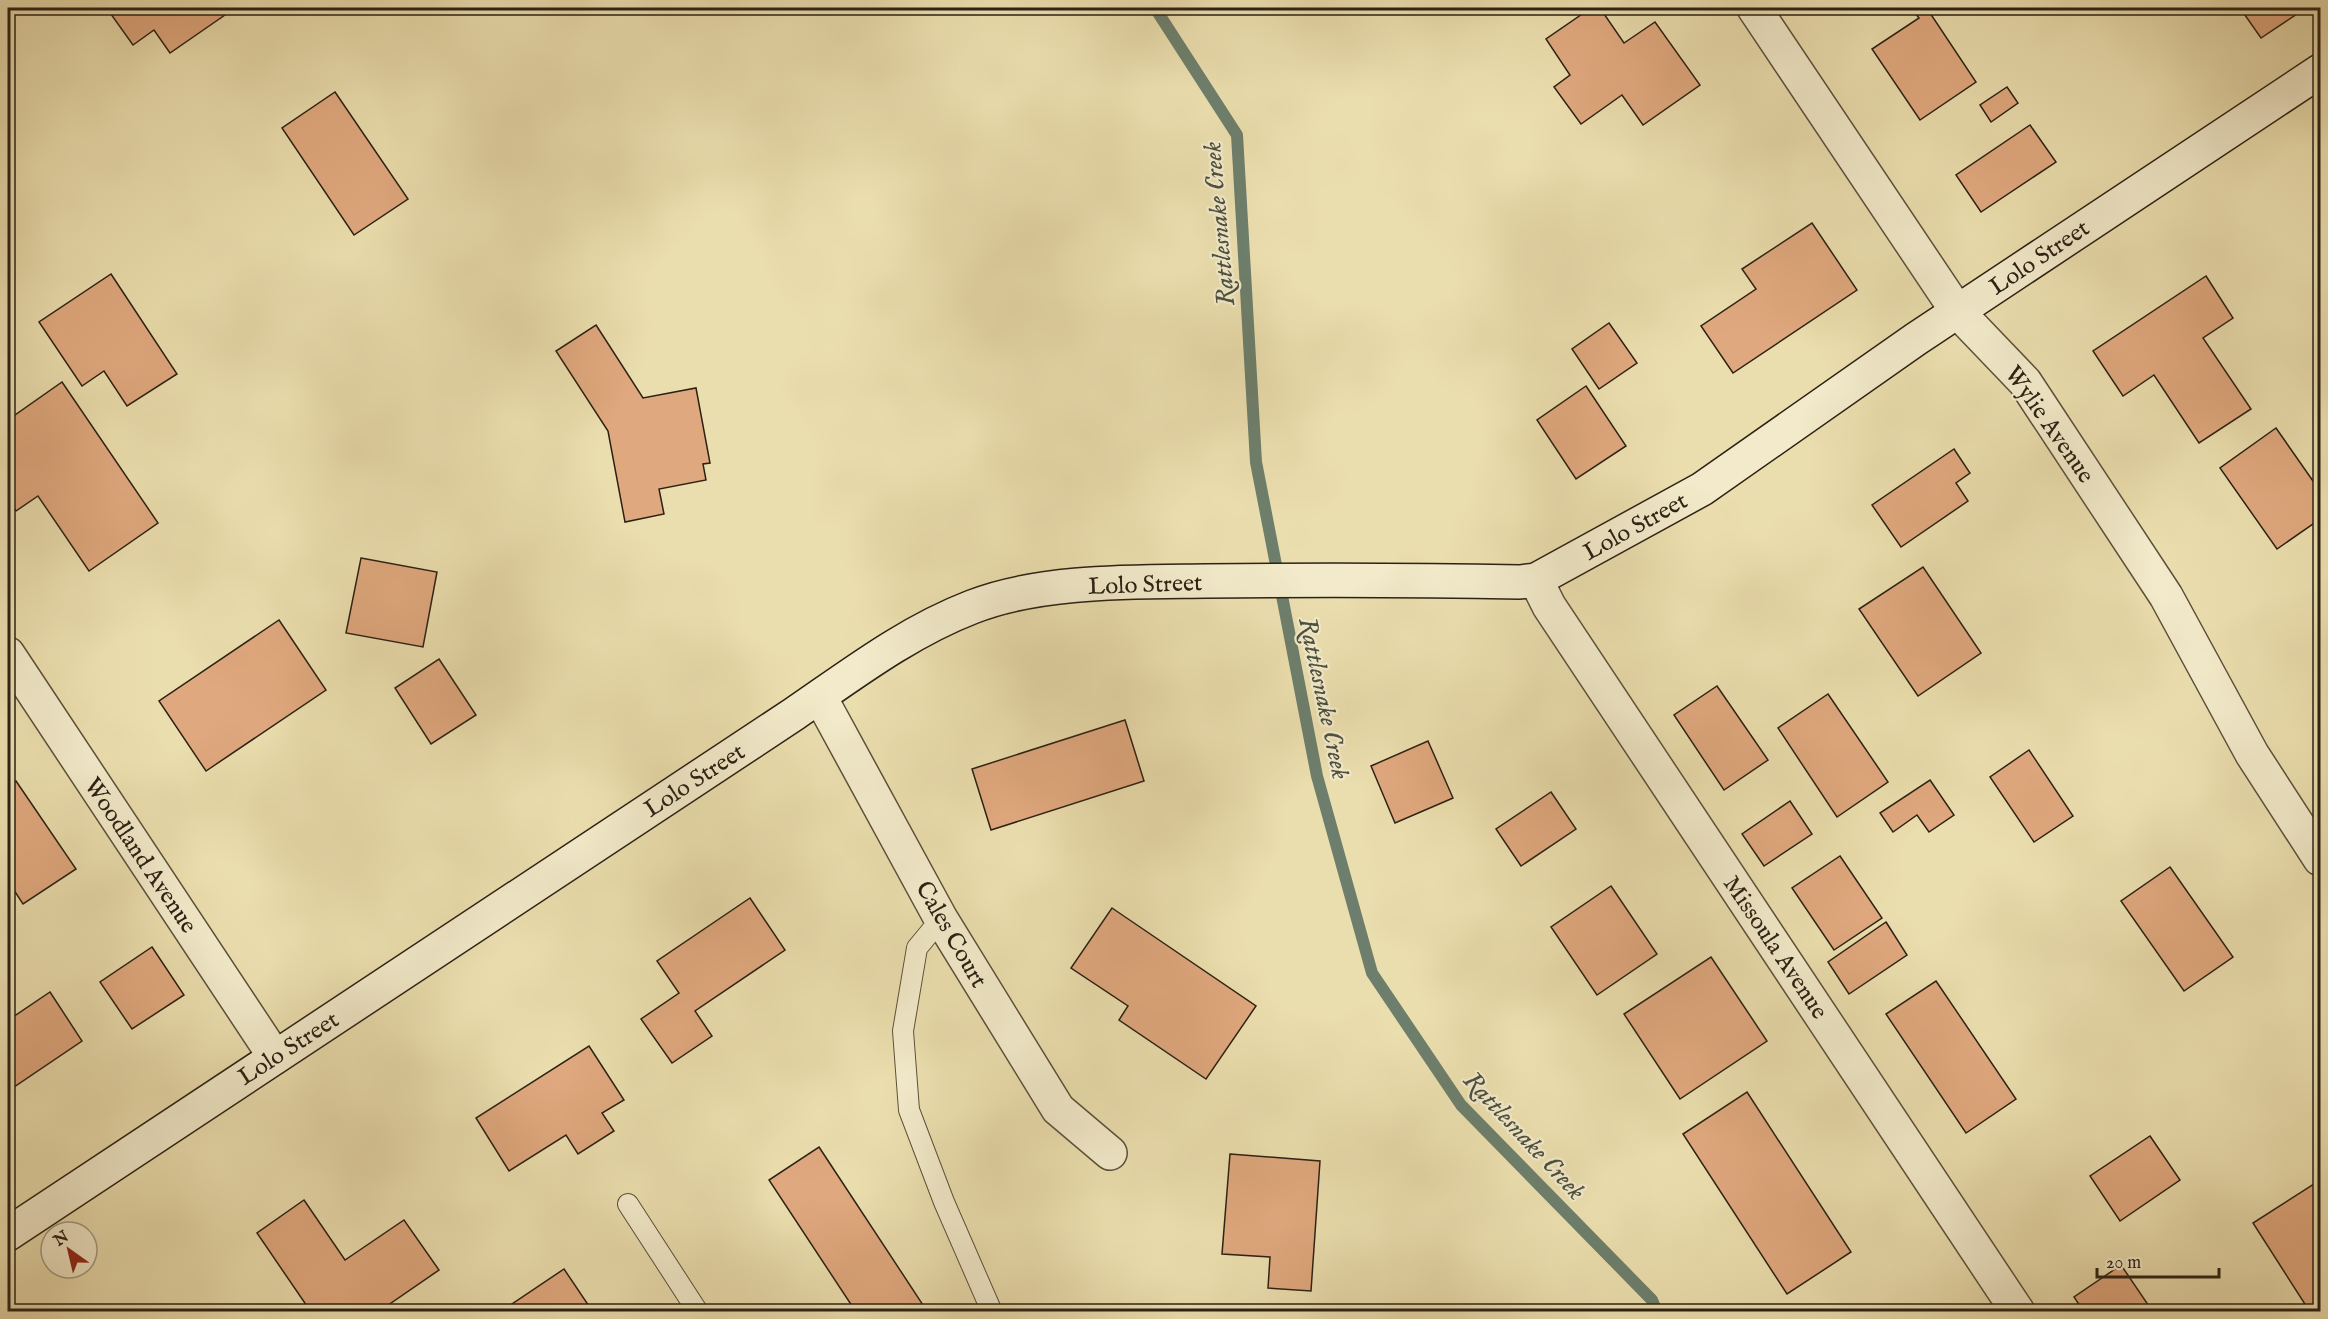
<svg xmlns="http://www.w3.org/2000/svg" width="2328" height="1319" font-family="'IM FELL English',serif">
	<rect width="100%" height="100%" fill="#ebdeae"/>
	<filter id="stains"><feTurbulence type="fractalNoise" baseFrequency=".00333" numOctaves="4"/><feColorMatrix values="0 0 0 0 .2 0 0 0 0 .09 0 0 0 0 .02 0 0 0 .5 -.17"/></filter>
	<radialGradient id="worn" r=".72"><stop offset=".6" stop-color="#630" stop-opacity="0"/><stop offset="1" stop-color="#630" stop-opacity=".3"/></radialGradient>
	<g fill="none" stroke-linecap="round" stroke-linejoin="round">
		<path stroke="#6d7f6c" stroke-width="12" d="M 1155,8 L 1237,135 L 1256,462 L 1317,776 L 1372,973 L 1461,1105 L 1652,1300 L 1657,1312"/>
	</g>
	<g fill="#e0a87e" stroke="#2b2114" stroke-width="1.5">
		<path d="M 111,8 L 235,8 L 170,53 L 154,30 L 133,45 L 108,10 Z"/>
		<path d="M 1591,8 L 1600,8 L 1624,43 L 1655,22 L 1700,85 L 1643,125 L 1622,95 L 1581,124 L 1554,87 L 1570,75 L 1546,39 Z"/>
		<path d="M 1911,8 L 1939,8 L 1930,13 L 1976,82 L 1920,120 L 1872,49 L 1919,18 Z"/>
		<path d="M 2240,8 L 2306,8 L 2261,38 Z"/>
		<path d="M 2007,87 L 2018,103 L 1991,122 L 1980,105 Z"/>
		<path d="M 335,92 L 408,199 L 354,235 L 282,128 Z"/>
		<path d="M 2030,125 L 2056,162 L 1981,212 L 1956,175 Z"/>
		<path d="M 1812,223 L 1857,290 L 1733,373 L 1701,326 L 1756,289 L 1742,269 Z"/>
		<path d="M 111,274 L 177,374 L 127,406 L 104,371 L 82,386 L 39,322 Z"/>
		<path d="M 2206,276 L 2233,318 L 2203,338 L 2251,409 L 2199,443 L 2154,375 L 2123,396 L 2093,351 Z"/>
		<path d="M 1609,323 L 1637,363 L 1599,389 L 1572,349 Z"/>
		<path d="M 596,325 L 643,398 L 696,388 L 710,463 L 703,464 L 706,480 L 659,489 L 664,514 L 625,522 L 608,431 L 556,351 Z"/>
		<path d="M 62,382 L 158,523 L 89,571 L 38,496 L 16,511 L 8,498 L 8,420 Z"/>
		<path d="M 1586,386 L 1626,446 L 1576,479 L 1537,420 Z"/>
		<path d="M 2276,428 L 2320,491 L 2320,519 L 2277,549 L 2220,468 Z"/>
		<path d="M 1954,449 L 1970,473 L 1956,483 L 1968,501 L 1901,547 L 1872,505 Z"/>
		<path d="M 361,558 L 437,572 L 423,647 L 346,633 Z"/>
		<path d="M 1923,567 L 1981,653 L 1918,696 L 1859,609 Z"/>
		<path d="M 279,620 L 326,690 L 206,771 L 159,701 Z"/>
		<path d="M 439,659 L 476,715 L 431,744 L 395,688 Z"/>
		<path d="M 1717,686 L 1768,760 L 1724,790 L 1674,715 Z"/>
		<path d="M 1828,694 L 1888,782 L 1837,817 L 1778,728 Z"/>
		<path d="M 1125,720 L 1144,781 L 991,830 L 972,769 Z"/>
		<path d="M 1428,741 L 1453,798 L 1395,823 L 1371,766 Z"/>
		<path d="M 2029,750 L 2073,816 L 2034,842 L 1990,777 Z"/>
		<path d="M 1930,780 L 1954,815 L 1929,832 L 1917,815 L 1893,832 L 1880,813 Z"/>
		<path d="M 16,781 L 76,869 L 23,904 L 8,881 L 8,786 Z"/>
		<path d="M 1551,792 L 1576,829 L 1521,866 L 1496,829 Z"/>
		<path d="M 1790,801 L 1812,834 L 1764,866 L 1742,834 Z"/>
		<path d="M 1840,856 L 1882,918 L 1834,950 L 1792,888 Z"/>
		<path d="M 2170,867 L 2233,957 L 2184,991 L 2121,901 Z"/>
		<path d="M 1611,886 L 1657,954 L 1597,995 L 1551,927 Z"/>
		<path d="M 750,898 L 785,950 L 695,1011 L 712,1036 L 672,1063 L 641,1019 L 679,993 L 657,961 Z"/>
		<path d="M 1112,908 L 1256,1006 L 1206,1079 L 1119,1020 L 1128,1006 L 1071,968 Z"/>
		<path d="M 1886,922 L 1907,955 L 1849,994 L 1828,962 Z"/>
		<path d="M 152,947 L 184,995 L 132,1029 L 100,982 Z"/>
		<path d="M 1711,957 L 1767,1041 L 1680,1099 L 1624,1014 Z"/>
		<path d="M 1936,981 L 2016,1099 L 1966,1133 L 1886,1014 Z"/>
		<path d="M 50,992 L 82,1041 L 8,1091 L 8,1015 L 10,1019 Z"/>
		<path d="M 589,1046 L 624,1100 L 602,1113 L 614,1131 L 578,1154 L 566,1135 L 509,1171 L 476,1118 Z"/>
		<path d="M 1747,1092 L 1851,1252 L 1787,1294 L 1683,1134 Z"/>
		<path d="M 2150,1136 L 2180,1180 L 2120,1221 L 2090,1176 Z"/>
		<path d="M 819,1147 L 925,1308 L 920,1312 L 856,1312 L 769,1180 Z"/>
		<path d="M 1230,1154 L 1320,1161 L 1311,1291 L 1268,1288 L 1270,1257 L 1222,1254 Z"/>
		<path d="M 2320,1180 L 2320,1312 L 2310,1312 L 2253,1223 Z"/>
		<path d="M 304,1200 L 345,1260 L 404,1220 L 439,1270 L 378,1312 L 311,1312 L 257,1233 Z"/>
		<path d="M 2121,1265 L 2153,1312 L 2084,1312 L 2074,1297 Z"/>
		<path d="M 564,1269 L 593,1312 L 500,1312 Z"/>
	</g>
	<g fill="none" stroke-linecap="round" stroke-linejoin="round">
		<defs>
			<g id="lane">
				<path d="M 941,919 L 917,948 L 903,1031 L 909,1110 L 944,1202 L 992,1312"/>
				<path d="M 628,1204 L 698,1312"/>
			</g>
			<g id="street">
				<path d="M 1754,8 L 1957,311 L 2025,382 L 2166,596 L 2252,754 L 2320,859"/>
				<path d="M 1536,580 L 1549,606 L 2018,1312"/>
				<path d="M 8,654 L 275,1057"/>
				<path d="M 820,697 L 941,919 L 1058,1109 L 1110,1153"/>
			</g>
			<path id="secondary" d="M 8,1234 L 794,714 C 851,675 907,632 972,607 C 1040,580 1134,582 1206,581 C 1311,580 1415,580 1520,582 L 1536,580 L 1702,489 L 1916,339 L 2320,71"/>
		</defs>
		<use href="#lane" stroke="#5b503a" stroke-width="22"/>
		<use href="#street" stroke="#5b503a" stroke-width="36"/>
		<use href="#secondary" stroke="#2b2114" stroke-width="36"/>
		<use href="#lane" stroke="#f2eaca" stroke-width="20"/>
		<use href="#street" stroke="#f2eaca" stroke-width="33"/>
		<use href="#secondary" stroke="#f2eaca" stroke-width="33"/>
	</g>
	<g text-anchor="middle" stroke-width="4.5" stroke-linejoin="round" paint-order="stroke">
		<g font-size="24" fill="#2b2114" stroke="#f2eaca">
			<text transform="translate(2039 257) rotate(-34)" y="8">Lolo Street</text>
			<text transform="translate(2050 424) rotate(55)" y="8">Wylie Avenue</text>
			<text transform="translate(1635 526) rotate(-29)" y="8">Lolo Street</text>
			<text transform="translate(1145 584) rotate(-2)" y="8">Lolo Street</text>
			<text transform="translate(694 780) rotate(-33)" y="8">Lolo Street</text>
			<text transform="translate(141 855) rotate(56)" y="8">Woodland Avenue</text>
			<text transform="translate(952 934) rotate(60)" y="8">Cales Court</text>
			<text transform="translate(1776 947) rotate(56)" y="8">Missoula Avenue</text>
			<text transform="translate(288 1048) rotate(-33)" y="8">Lolo Street</text>
		</g>
		<g font-size="26" font-style="italic" fill="#4c5040" stroke="#f2eaca">
			<text transform="translate(1218 224) rotate(-95)" y="9">Rattlesnake Creek</text>
			<text transform="translate(1325 698) rotate(78)" y="9">Rattlesnake Creek</text>
			<text transform="translate(1525 1135) rotate(47)" y="9">Rattlesnake Creek</text>
		</g>
	</g>
	<rect width="2328" height="1319" fill="none" stroke="#ebdeae" stroke-width="30"/>
	<rect x="9" y="9" width="2310" height="1301" fill="none" stroke="#2b2114" stroke-width="3"/>
	<rect x="15" y="15" width="2298" height="1289" fill="none" stroke="#2b2114" stroke-width="1.5"/>
	<g transform="translate(69 1250) rotate(326)"><circle r="28" fill="#f2eaca" stroke="#a29a81" stroke-width="1.5"/>
	<path d="M0-4.5L10 22L0 15L-10 22Z" fill="#8f2418"/>
	<text y="-9" font-size="16" font-weight="bold" text-anchor="middle" fill="#2b2114">N</text>
	</g>
	<path d="M2097 1268v9h122v-9" fill="none" stroke="#2b2114" stroke-width="3"/>
	<text x="2106" y="1268" font-size="18" fill="#2b2114" stroke="#f2eaca" stroke-width="4.5" paint-order="stroke">20 m</text>
	<rect width="100%" height="100%" filter="url(#stains)"/>
	<rect width="100%" height="100%" fill="url(#worn)"/>
</svg>
